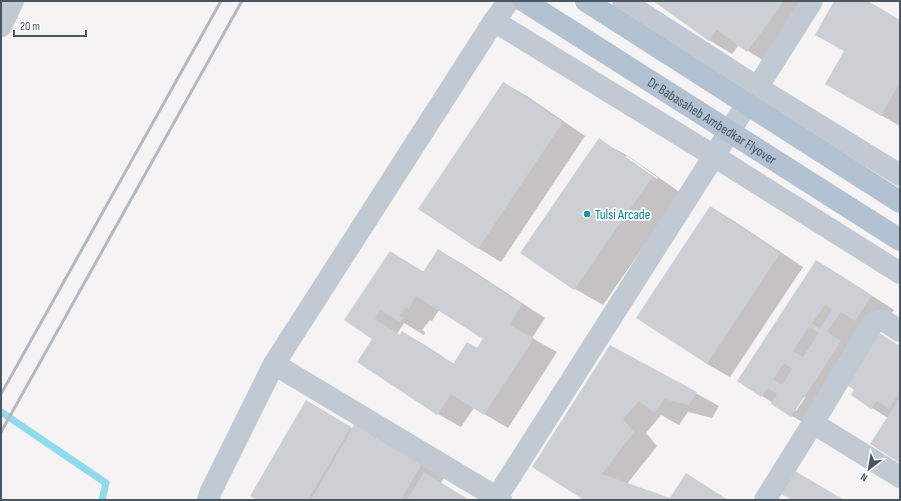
<svg xmlns="http://www.w3.org/2000/svg" width="901" height="501" font-family="'Sofia Sans Condensed',sans-serif">
	<rect width="100%" height="100%" fill="#f5f3f3"/>
	<g fill="#0003" fill-rule="evenodd">
		<path d="M 655,1 L 817,1 L 771,65 L 748,51 L 739,45 L 732,54 L 709,40 Z"/>
		<path d="M 835,1 L 866,1 L 900,21 L 900,126 L 826,84 L 845,51 Z"/>
		<path d="M 504,83 L 527,96 L 585,136 L 501,262 L 478,248 Z"/>
		<path d="M 599,140 L 628,156 L 681,193 L 603,305 L 575,289 L 522,252 ZM 626,155 L 658,178 L 657,179 L 626,158 Z"/>
		<path d="M 711,207 L 734,221 L 803,267 L 730,377 L 707,364 Z"/>
		<path d="M 438,250 L 461,263 L 545,318 L 532,338 L 557,352 L 508,428 L 474,408 L 461,427 L 438,414 L 358,362 L 374,338 L 346,320 L 390,252 L 424,272 ZM 439,310 L 484,339 L 477,349 L 454,364 L 425,345 L 402,332 L 400,335 L 397,334 L 404,323 L 424,335 L 425,332 L 422,330 L 430,320 L 432,321 Z"/>
		<path d="M 817,261 L 840,275 L 894,310 L 878,333 L 900,346 L 900,462 L 888,418 L 872,408 L 852,395 L 856,389 L 846,383 L 815,430 L 792,416 L 772,404 L 773,403 L 738,381 ZM 804,396 L 805,398 L 796,411 L 795,410 Z"/>
		<path d="M 610,346 L 719,406 L 712,418 L 688,412 L 679,425 L 661,415 L 646,433 L 657,446 L 627,484 L 670,500 L 686,474 L 728,500 L 586,500 Z"/>
		<path d="M 306,402 L 353,429 L 445,476 L 441,483 L 469,500 L 260,500 Z"/>
	</g>
	<g fill="none" stroke-linecap="round" stroke-linejoin="round">
		<path stroke="#90daee" stroke-width="7" d="M 1,412 L 106,483 L 102,500"/>
	</g>
	<g fill="#cdcfd5" fill-rule="evenodd">
		<path d="M 653,1 L 784,1 L 747,52 L 717,30 L 709,41 Z"/>
		<path d="M 834,1 L 868,1 L 900,20 L 900,82 L 881,116 L 825,84 L 844,51 L 815,35 Z"/>
		<path d="M 503,82 L 563,122 L 478,249 L 418,209 Z"/>
		<path d="M 599,138 L 653,176 L 574,290 L 520,253 Z"/>
		<path d="M 710,206 L 780,253 L 707,364 L 636,318 Z"/>
		<path d="M 438,249 L 522,304 L 509,325 L 534,338 L 484,415 L 451,394 L 437,415 L 357,362 L 372,339 L 344,320 L 390,251 L 423,272 ZM 416,296 L 483,339 L 477,348 L 467,342 L 453,364 L 402,331 L 400,335 L 375,319 L 380,310 L 400,322 L 403,318 L 400,316 L 406,307 L 409,309 Z"/>
		<path d="M 816,260 L 871,296 L 855,321 L 841,312 L 827,332 L 841,341 L 791,417 L 771,404 L 777,394 L 768,388 L 761,397 L 737,381 ZM 825,305 L 832,310 L 820,329 L 812,323 ZM 809,327 L 819,333 L 803,357 L 793,351 ZM 784,363 L 792,369 L 782,385 L 773,379 Z"/>
		<path d="M 875,330 L 900,347 L 900,392 L 889,409 L 877,401 L 871,409 L 851,395 L 854,390 L 841,381 Z"/>
		<path d="M 610,345 L 697,392 L 689,405 L 664,399 L 655,413 L 639,401 L 623,419 L 634,432 L 602,474 L 670,498 L 686,473 L 728,500 L 584,500 L 532,467 Z"/>
		<path d="M 900,397 L 900,463 L 870,444 Z"/>
		<path d="M 306,400 L 351,427 L 308,500 L 258,500 L 250,496 Z"/>
		<path d="M 355,423 L 423,462 L 401,500 L 311,500 Z"/>
		<path d="M 790,468 L 844,500 L 792,500 L 776,491 Z"/>
		<path d="M 424,472 L 469,500 L 407,500 Z"/>
	</g>
	<g fill="none" stroke-linecap="round" stroke-linejoin="round">
		<g stroke="#c1cad2" stroke-width="22">
			<path d="M 623,1 L 757,87 L 900,175"/>
			<path d="M 494,21 L 714,156 L 900,273"/>
			<path d="M 1,26 L 13,1"/>
			<path d="M 274,364 L 501,500"/>
			<path d="M 813,423 L 873,323 L 883,320 L 900,331"/>
			<path d="M 497,497 L 714,156 L 812,1"/>
			<path d="M 208,500 L 211,491 L 274,364 L 494,21 L 509,1"/>
			<path d="M 765,500 L 813,423 L 900,477"/>
		</g>
		<g stroke="#b5b8bd" stroke-width="3">
			<path d="M 1,394 L 221,1"/>
			<path d="M 1,432 L 242,1"/>
		</g>
		<g stroke="#b3c2d1" stroke-width="22">
			<path id="s1" d="M 524,1 L 900,240"/>
			<path d="M 586,1 L 900,202"/>
		</g>
	</g>
	<circle fill="#0f9aa8" stroke="#fff" stroke-width="1.5" cx="587" cy="214" r="4"/>
	<g text-anchor="middle" stroke-width="3.5" stroke-linejoin="round" paint-order="stroke">
		<g font-size="14" fill="#4a5661" stroke="#fff">
			<text dy="5" stroke="none"><textPath href="#s1" startOffset="223">Dr Babasaheb Ambedkar Flyover</textPath></text>
		</g>
		<g font-size="14" fill="#0d838f" stroke="#fff" text-anchor="start">
			<text x="595" y="219">Tulsi Arcade</text>
		</g>
	</g>
	<rect width="901" height="501" fill="none" stroke="#4a5661" stroke-width="4"/>
	<g transform="translate(869 469) rotate(211)" stroke="#ffffff" stroke-width="3" paint-order="stroke">
	<path d="M0-3L7 15L0 10L-7 15Z" fill="#4a5661"/>
	<text y="-6" font-size="11" font-weight="bold" text-anchor="middle" fill="#4a5661">N</text>
	</g>
	<path d="M14 30v6h72v-6" fill="none" stroke="#4a5661" stroke-width="2"/>
	<text x="20" y="30" font-size="12" fill="#4a5661" stroke="#ffffff" stroke-width="3" paint-order="stroke">20 m</text>
</svg>
